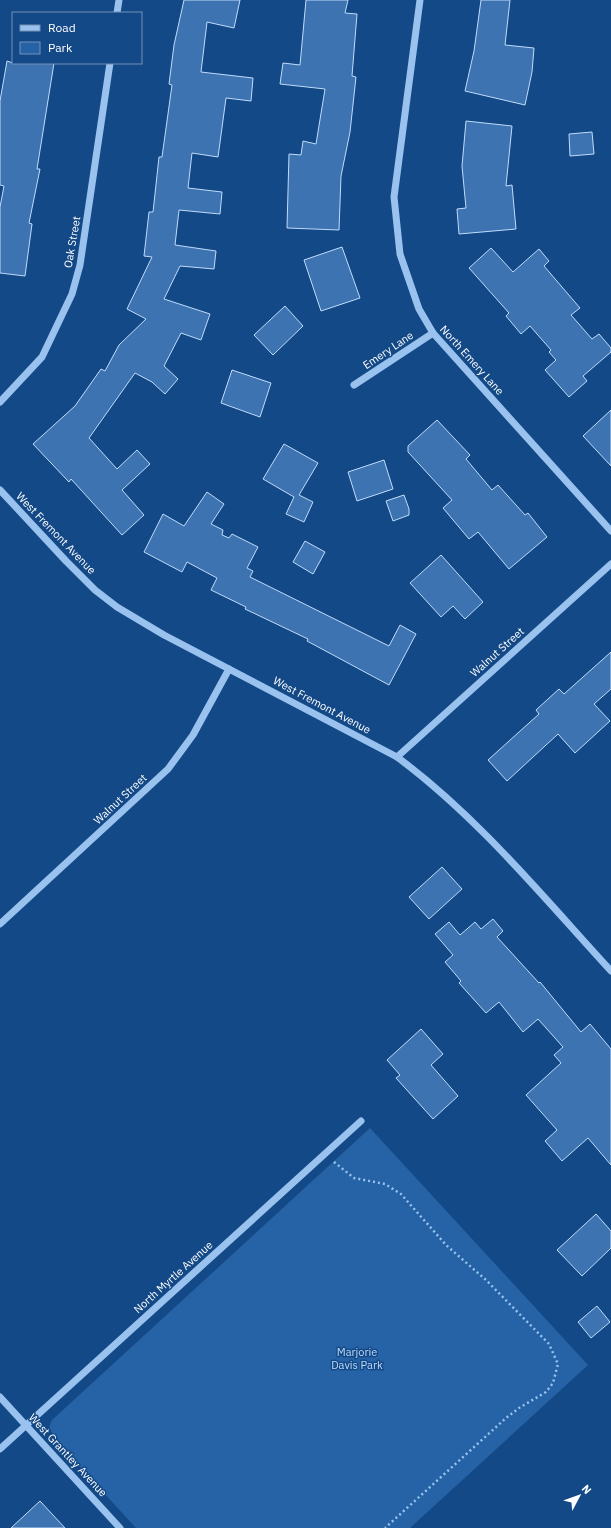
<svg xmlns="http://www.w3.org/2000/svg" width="611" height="1528" font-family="'IBM Plex Sans',sans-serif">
	<rect width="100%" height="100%" fill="#144987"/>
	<path fill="#2663a6" d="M 370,1128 L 588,1365 L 410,1528 L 136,1528 L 56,1441 L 49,1427 L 52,1420 Z"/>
	<g fill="#3d73b1" stroke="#bfdcfb">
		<path d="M 184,0 L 240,0 L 234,28 L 207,22 L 201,72 L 253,78 L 251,101 L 226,98 L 218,157 L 192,153 L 188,188 L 222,192 L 220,214 L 179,210 L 175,245 L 216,251 L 214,269 L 180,266 L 164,299 L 210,314 L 201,340 L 181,333 L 164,366 L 178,379 L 165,394 L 152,382 L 135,373 L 89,438 L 117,469 L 137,450 L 150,464 L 122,490 L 144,515 L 122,535 L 71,479 L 69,482 L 33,444 L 75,406 L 101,369 L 105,371 L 119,345 L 146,319 L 127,309 L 152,257 L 144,256 L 149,212 L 153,212 L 159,157 L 162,157 L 172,85 L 169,84 L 174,45 Z"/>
		<path d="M 306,0 L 348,0 L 345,13 L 357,14 L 352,76 L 356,77 L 350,132 L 341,176 L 339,230 L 287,228 L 289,154 L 301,155 L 303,141 L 316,144 L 325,89 L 280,84 L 283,63 L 300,65 Z"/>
		<path d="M 481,0 L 510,0 L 505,45 L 534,48 L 532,72 L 525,105 L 465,91 L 474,51 Z"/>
		<path d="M 7,61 L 13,63 L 54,63 L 37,169 L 40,169 L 29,223 L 32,224 L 25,276 L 0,273 L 0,207 L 4,186 L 0,185 L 0,101 Z"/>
		<path d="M 466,121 L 512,126 L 506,186 L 512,185 L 516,229 L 459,234 L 457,209 L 466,208 L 462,166 Z"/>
		<path d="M 592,132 L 594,154 L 570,156 L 569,134 Z"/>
		<path d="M 342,247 L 360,298 L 321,311 L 304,260 Z"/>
		<path d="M 491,248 L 513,272 L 539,249 L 549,261 L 544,266 L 580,308 L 571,315 L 592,339 L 599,334 L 611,348 L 611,352 L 583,376 L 587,381 L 569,397 L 545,370 L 556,360 L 549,352 L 551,350 L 530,326 L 521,334 L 506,316 L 509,313 L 469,268 Z"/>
		<path d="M 285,306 L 303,326 L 273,355 L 254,335 Z"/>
		<path d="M 232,370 L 271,383 L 260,417 L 221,403 Z"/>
		<path d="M 611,410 L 611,466 L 583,436 Z"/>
		<path d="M 437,420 L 470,455 L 466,459 L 492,490 L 498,485 L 525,515 L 528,513 L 547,537 L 509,569 L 478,532 L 469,539 L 443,508 L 452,500 L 408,452 L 408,446 Z"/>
		<path d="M 284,444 L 318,463 L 299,495 L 313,502 L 304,522 L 286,514 L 294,497 L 263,479 Z"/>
		<path d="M 384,460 L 393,489 L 357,501 L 348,472 Z"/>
		<path d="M 207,492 L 224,504 L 211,524 L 223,530 L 222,535 L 229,538 L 232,534 L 258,547 L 247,568 L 253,571 L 250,577 L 389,646 L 400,625 L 416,634 L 389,685 L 307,641 L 308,639 L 245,609 L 246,607 L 211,590 L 217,578 L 187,562 L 182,572 L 144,552 L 163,514 L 184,526 Z"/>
		<path d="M 404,495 L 409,509 L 409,515 L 393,521 L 386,501 Z"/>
		<path d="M 305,541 L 325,552 L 313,574 L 293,562 Z"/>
		<path d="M 441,555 L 483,602 L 465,619 L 453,606 L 441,617 L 410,583 Z"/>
		<path d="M 611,652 L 611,689 L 594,704 L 610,721 L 575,753 L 558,734 L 507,781 L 488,760 L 539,714 L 536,710 L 559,689 L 564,694 Z"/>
		<path d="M 442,867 L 462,889 L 429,919 L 409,897 Z"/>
		<path d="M 493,919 L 503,931 L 497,937 L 539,983 L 540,982 L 581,1032 L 590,1024 L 611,1049 L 611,1165 L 588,1138 L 562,1161 L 545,1141 L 557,1130 L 526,1095 L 561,1063 L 554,1055 L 563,1047 L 538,1019 L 523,1032 L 499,1002 L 486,1013 L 459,983 L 461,981 L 445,962 L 453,955 L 435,934 L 449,922 L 460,935 L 475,922 L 481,929 Z"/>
		<path d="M 421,1029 L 443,1054 L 431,1065 L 458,1096 L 433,1119 L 396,1078 L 400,1075 L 387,1060 Z"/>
		<path d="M 596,1214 L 611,1231 L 611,1248 L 582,1276 L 557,1250 Z"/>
		<path d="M 597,1306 L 610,1322 L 591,1338 L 578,1322 Z"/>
		<path d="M 40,1501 L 65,1528 L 11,1528 Z"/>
	</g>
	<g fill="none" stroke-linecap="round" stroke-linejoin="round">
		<path stroke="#99c2ef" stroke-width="2.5" stroke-dasharray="2 3" stroke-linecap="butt" d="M 334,1162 L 354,1178 L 385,1184 L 401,1194 L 446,1245 L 486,1280 L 549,1344 L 558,1364 L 553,1383 L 546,1392 L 519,1408 L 506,1418 L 385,1528"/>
		<g stroke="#99c2ef" stroke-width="7">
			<path d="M 420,0 L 394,197 L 400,254 L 419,309 L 433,333 L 611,531"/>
			<path d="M 117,13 L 119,0"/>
			<path d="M 354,385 L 433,333"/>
			<path d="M 0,402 L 42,357 L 72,294 L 80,265 L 110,63"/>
			<path d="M 0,490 L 66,561 L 95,590 L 117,607 L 164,635 L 397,757 C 478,817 543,897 611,971"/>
			<path d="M 397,757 L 611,564"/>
			<path d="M 0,924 L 168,769 L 193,735 L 229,669"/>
			<path d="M 0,1397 L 120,1528"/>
			<path d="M 0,1449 L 361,1121"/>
		</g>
	</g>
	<g text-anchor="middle" stroke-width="3" stroke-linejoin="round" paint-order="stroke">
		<g font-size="11" fill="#fff" stroke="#144987">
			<text transform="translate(72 242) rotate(-80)" y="4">Oak Street</text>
			<text transform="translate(388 350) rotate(-34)" y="4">Emery Lane</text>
			<text transform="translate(472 360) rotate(48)" y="4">North Emery Lane</text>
			<text transform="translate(56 533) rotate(46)" y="4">West Fremont Avenue</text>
			<text transform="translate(497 652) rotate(-42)" y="4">Walnut Street</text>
			<text transform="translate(322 705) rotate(28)" y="4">West Fremont Avenue</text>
			<text transform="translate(120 799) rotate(-43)" y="4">Walnut Street</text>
			<text transform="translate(173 1277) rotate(-42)" y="4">North Myrtle Avenue</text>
			<text transform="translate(68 1455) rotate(47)" y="4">West Grantley Avenue</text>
		</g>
		<g font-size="11" fill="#bfdcfb" stroke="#144987">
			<text x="357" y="1356">Marjorie<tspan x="357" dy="13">Davis Park</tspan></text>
		</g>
	</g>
	<rect x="12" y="12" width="130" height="52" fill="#144987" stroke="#7292b7"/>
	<rect x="20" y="25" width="20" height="6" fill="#99c2ef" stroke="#7292b7"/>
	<text x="48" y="32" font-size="12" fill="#ffffff">Road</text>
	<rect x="20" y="42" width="20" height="12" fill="#2663a6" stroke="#7292b7"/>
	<text x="48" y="52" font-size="12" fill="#ffffff">Park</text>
	<g transform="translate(579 1496) rotate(49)" stroke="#144987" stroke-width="3" paint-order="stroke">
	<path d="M0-3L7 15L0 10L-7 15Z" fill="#ffffff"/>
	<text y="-6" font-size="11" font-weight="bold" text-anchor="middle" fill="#ffffff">N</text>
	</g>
</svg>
